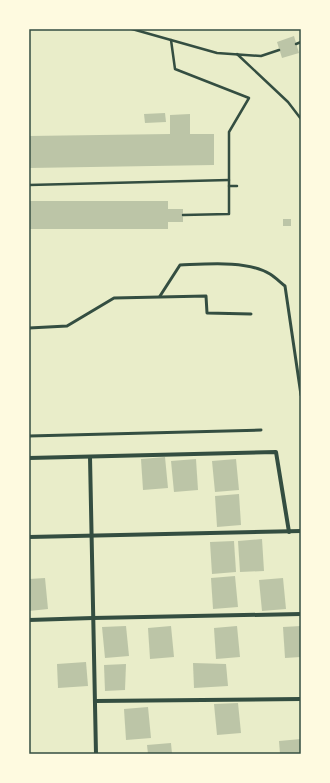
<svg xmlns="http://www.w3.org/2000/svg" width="330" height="783" font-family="'PT Serif',serif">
	<rect width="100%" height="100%" fill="#e9edc9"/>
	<g fill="#bcc5a7">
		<path d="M 294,36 L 299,53 L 282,58 L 277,42 Z"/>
		<path d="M 165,113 L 166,122 L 145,123 L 144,114 Z"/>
		<path d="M 190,114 L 190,134 L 214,134 L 214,165 L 29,168 L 29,136 L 170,134 L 170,115 Z"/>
		<path d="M 29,201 L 168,201 L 168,209 L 183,209 L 183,222 L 168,222 L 168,229 L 29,229 Z"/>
		<rect x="283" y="219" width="8" height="7"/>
		<path d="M 165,457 L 168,488 L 143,490 L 141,459 Z"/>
		<path d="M 196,459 L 198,490 L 174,492 L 171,461 Z"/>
		<path d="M 236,459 L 239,490 L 215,492 L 212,461 Z"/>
		<path d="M 239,494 L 241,525 L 217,527 L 215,496 Z"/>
		<path d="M 262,539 L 264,571 L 240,572 L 238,541 Z"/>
		<path d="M 234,541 L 236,572 L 212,574 L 210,542 Z"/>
		<path d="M 235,576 L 238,607 L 213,609 L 211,578 Z"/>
		<path d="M 45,578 L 48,609 L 29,611 L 29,579 Z"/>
		<path d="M 283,578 L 286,609 L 262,611 L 259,580 Z"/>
		<path d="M 126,626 L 129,656 L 105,658 L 102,627 Z"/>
		<path d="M 171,626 L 174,657 L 150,659 L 148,628 Z"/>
		<path d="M 237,626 L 240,657 L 216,659 L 214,628 Z"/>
		<path d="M 301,626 L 301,657 L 285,658 L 283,627 Z"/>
		<path d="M 86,662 L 88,686 L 58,688 L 57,664 Z"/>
		<path d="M 193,663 L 226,664 L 228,686 L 194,688 Z"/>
		<path d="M 126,664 L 125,690 L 105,691 L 104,665 Z"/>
		<path d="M 238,703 L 241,733 L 217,735 L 214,704 Z"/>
		<path d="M 148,707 L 151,738 L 126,740 L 124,709 Z"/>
		<path d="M 301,739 L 301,754 L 280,754 L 279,741 Z"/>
		<path d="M 171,743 L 172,754 L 148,754 L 147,745 Z"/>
	</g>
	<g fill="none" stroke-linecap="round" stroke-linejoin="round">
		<g stroke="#344e41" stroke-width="2.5">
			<path d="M 132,29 L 217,53 L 261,56 L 279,50"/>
			<path d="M 171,40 L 175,69 L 249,98 L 229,132 L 229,214 L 183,215"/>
			<path d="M 296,44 L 301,42"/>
			<path d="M 237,54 L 288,102 L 301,119"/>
			<path d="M 29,185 L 229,180"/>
			<path d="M 229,186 L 237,186"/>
		</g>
		<g stroke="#344e41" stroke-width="3">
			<path d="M 160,296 L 180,265 C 206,264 247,260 270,274 C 275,277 280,282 285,286 L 301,395"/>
			<path d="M 29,328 L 67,326 L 114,298 L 206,296 L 207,313 L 251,314"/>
			<path d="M 29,436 L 261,430"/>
		</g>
		<g stroke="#344e41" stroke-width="4">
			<path d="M 90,457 L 96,754"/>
			<path d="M 29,458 L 276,452 L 289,532"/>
			<path d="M 29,537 L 301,531"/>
			<path d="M 29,620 L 93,618 L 301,614"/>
			<path d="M 95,701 L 301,699"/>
		</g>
	</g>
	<rect width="330" height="783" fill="none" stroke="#fefae0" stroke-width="60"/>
	<rect x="30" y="30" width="270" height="723" fill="none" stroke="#344e41" stroke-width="1.5"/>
</svg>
